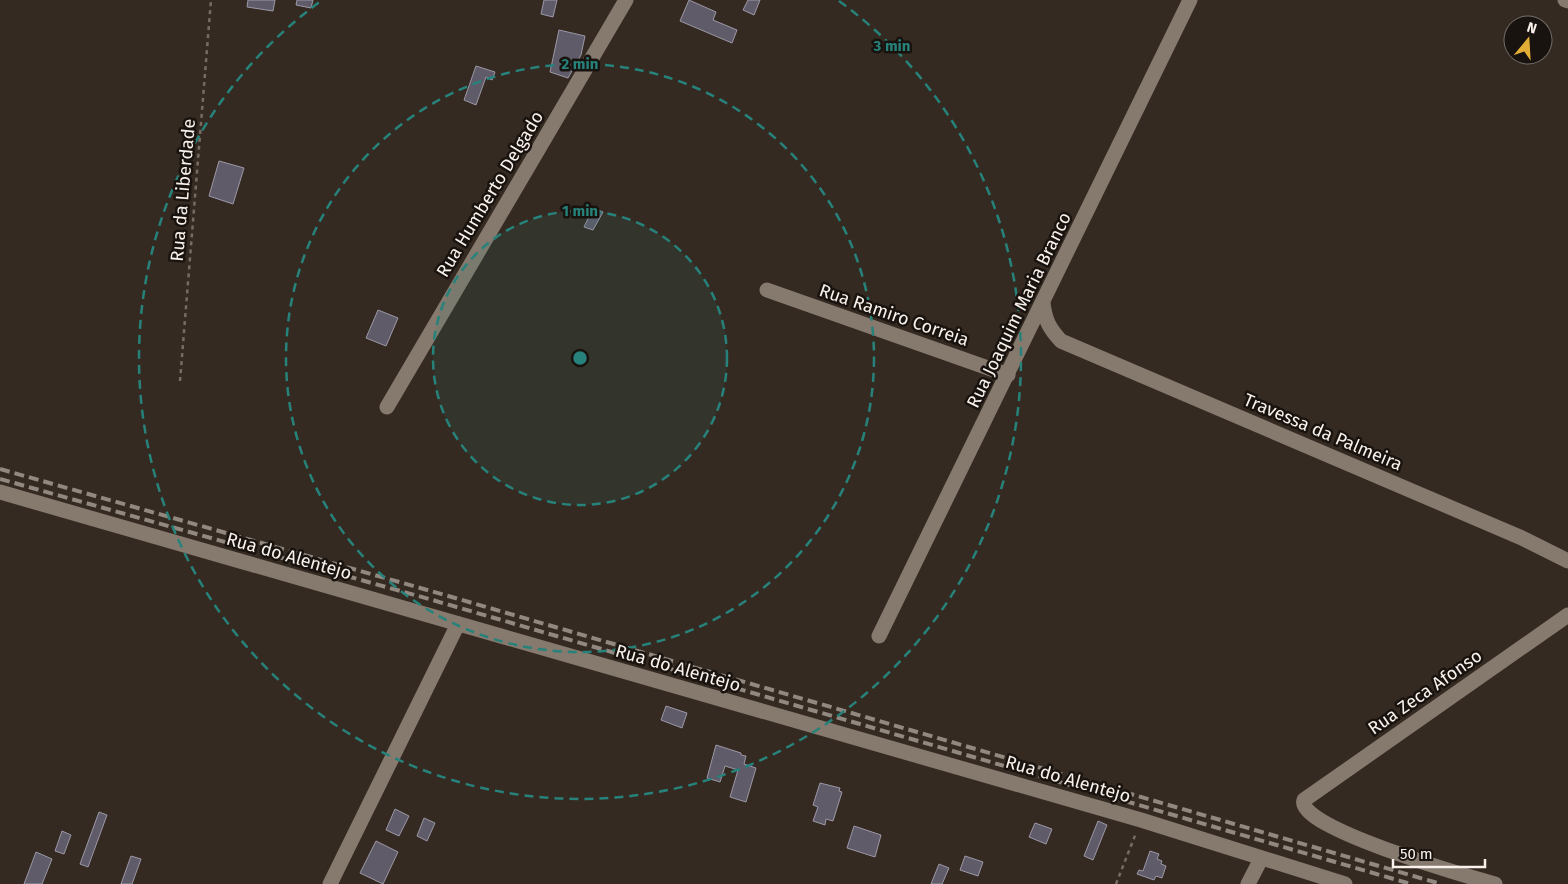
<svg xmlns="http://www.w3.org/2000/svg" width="1568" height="884" font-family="'Fira Sans',sans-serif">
	<rect width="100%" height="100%" fill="#352a21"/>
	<g fill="#5f5b69" stroke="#9c98a7">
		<path d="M 248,0 L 275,0 L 273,11 L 247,7 Z"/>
		<path d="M 297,0 L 313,0 L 311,8 L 296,5 Z"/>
		<path d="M 544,0 L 557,0 L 553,17 L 541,14 Z"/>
		<path d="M 689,0 L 716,12 L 713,20 L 737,30 L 732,43 L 680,21 Z"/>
		<path d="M 748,0 L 760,0 L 754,15 L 743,10 Z"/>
		<path d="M 559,30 L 585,36 L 581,55 L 568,78 L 550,72 Z"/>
		<path d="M 476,66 L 495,72 L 492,80 L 486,77 L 476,105 L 464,100 Z"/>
		<path d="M 219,161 L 244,168 L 233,204 L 209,196 Z"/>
		<path d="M 593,208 L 603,212 L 593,230 L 584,227 Z"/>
		<path d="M 378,310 L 398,318 L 386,346 L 366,338 Z"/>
		<path d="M 666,706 L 687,713 L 682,728 L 661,720 Z"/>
		<path d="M 716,745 L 741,753 L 741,755 L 746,756 L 744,764 L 756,768 L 746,802 L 730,797 L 738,770 L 725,766 L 720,782 L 707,778 Z"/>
		<path d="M 820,783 L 840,788 L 839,791 L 842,792 L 833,821 L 826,819 L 825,825 L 813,821 L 818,807 L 813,805 Z"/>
		<path d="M 395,809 L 409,816 L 399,836 L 386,830 Z"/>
		<path d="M 99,812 L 107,815 L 88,867 L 80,864 Z"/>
		<path d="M 424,818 L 435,823 L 427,841 L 417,836 Z"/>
		<path d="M 1098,821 L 1107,825 L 1093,860 L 1084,856 Z"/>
		<path d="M 1035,823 L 1052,829 L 1046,844 L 1029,837 Z"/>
		<path d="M 854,826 L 881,835 L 875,857 L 847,848 Z"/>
		<path d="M 62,831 L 71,835 L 64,854 L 55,851 Z"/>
		<path d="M 376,841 L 398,852 L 383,884 L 360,873 Z"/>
		<path d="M 1150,851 L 1159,854 L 1157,859 L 1162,861 L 1161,864 L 1166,866 L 1162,878 L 1156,876 L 1154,880 L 1137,874 L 1139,870 L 1143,871 Z"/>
		<path d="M 36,852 L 52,859 L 42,884 L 24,884 Z"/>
		<path d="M 131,856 L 141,859 L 132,884 L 121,884 Z"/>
		<path d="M 965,856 L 983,862 L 978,876 L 960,870 Z"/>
		<path d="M 939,864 L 949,868 L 942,884 L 931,884 Z"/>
	</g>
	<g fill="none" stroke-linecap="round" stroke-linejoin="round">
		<g stroke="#766c64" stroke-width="2.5" stroke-dasharray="4 4" stroke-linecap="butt">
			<path d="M 180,381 L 211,0"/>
			<path d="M 1116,884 L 1136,833"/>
		</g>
		<g stroke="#86796e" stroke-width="15">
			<path d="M 1565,0 L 1568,1"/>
			<path d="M 767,290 L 1008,375"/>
			<path d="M 1043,303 C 1045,320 1049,328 1061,341 L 1522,538 L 1568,561"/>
			<path d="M 387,407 L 626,0"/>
			<path d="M 0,492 L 1141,820 L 1345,884"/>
			<path d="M 879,636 L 1190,0"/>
			<path d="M 330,884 L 458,624"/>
			<path d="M 1248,884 L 1261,859"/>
			<path d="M 1495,884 C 1470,877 1294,827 1304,800 L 1568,615"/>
		</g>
		<g stroke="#918880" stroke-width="4" stroke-dasharray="10 5" stroke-linecap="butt">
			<path d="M 0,469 L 431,591 L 1441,884"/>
			<path d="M 0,479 L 429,599 L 1411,884"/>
		</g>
	</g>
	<circle cx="580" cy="358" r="147" fill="#26827a" fill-opacity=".12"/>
	<g fill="none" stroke="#26827a" stroke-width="2.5" stroke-dasharray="9 6">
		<circle cx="580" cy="358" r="147"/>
		<circle cx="580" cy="358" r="294"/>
		<path d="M839 1A441 441 0 1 1 321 1"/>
	</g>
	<g text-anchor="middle" stroke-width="5" stroke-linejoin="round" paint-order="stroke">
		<g font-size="18" fill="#f9f1eb" stroke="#19130f">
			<text transform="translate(183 190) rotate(-85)" y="6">Rua da Liberdade</text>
			<text transform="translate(490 194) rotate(-59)" y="6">Rua Humberto Delgado</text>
			<text transform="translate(1019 310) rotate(-64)" y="6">Rua Joaquim Maria Branco</text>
			<text transform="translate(894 315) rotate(19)" y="6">Rua Ramiro Correia</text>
			<text transform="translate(1323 432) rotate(23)" y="6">Travessa da Palmeira</text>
			<text transform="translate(289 556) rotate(16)" y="6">Rua do Alentejo</text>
			<text transform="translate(678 668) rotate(16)" y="6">Rua do Alentejo</text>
			<text transform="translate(1425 692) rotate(-35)" y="6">Rua Zeca Afonso</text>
			<text transform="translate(1068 779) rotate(16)" y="6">Rua do Alentejo</text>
		</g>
	</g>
	<circle cx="580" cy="358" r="8" fill="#26827a" stroke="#19130f" stroke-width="2.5"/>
	<g font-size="15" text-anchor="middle" font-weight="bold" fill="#26827a" stroke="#19130f" stroke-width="5" stroke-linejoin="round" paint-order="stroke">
		<text x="892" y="51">3 min</text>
		<text x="580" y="69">2 min</text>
		<text x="580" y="216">1 min</text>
	</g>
	<g transform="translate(1528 40) rotate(18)"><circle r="24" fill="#19130f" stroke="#736c67"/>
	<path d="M0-4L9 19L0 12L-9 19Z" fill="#e3ae35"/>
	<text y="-8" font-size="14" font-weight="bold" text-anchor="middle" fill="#f9f1eb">N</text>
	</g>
	<path d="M1393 859v8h92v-8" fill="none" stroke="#f9f1eb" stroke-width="2.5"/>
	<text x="1400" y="859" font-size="15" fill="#f9f1eb" stroke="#19130f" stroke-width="4" paint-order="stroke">50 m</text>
</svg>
